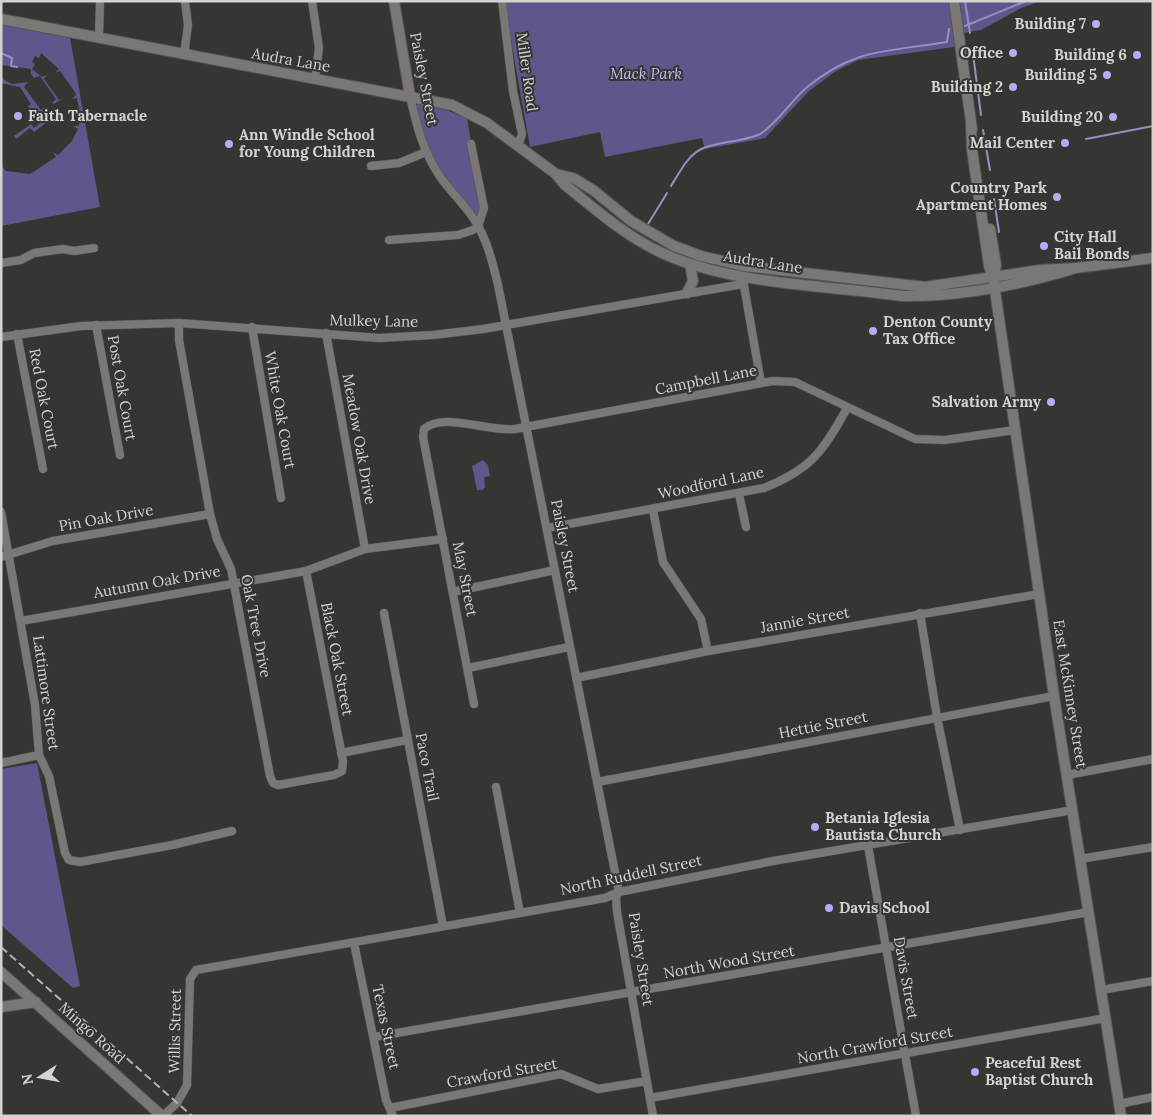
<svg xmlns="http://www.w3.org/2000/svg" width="1154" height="1117" font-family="Lora,serif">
	<rect width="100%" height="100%" fill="#373532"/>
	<g fill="#5f568b">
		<path d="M 504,1 L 1041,1 L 1021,8 L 981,30 L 958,34 L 954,47 L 858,60 L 836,71 L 809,91 L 765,138 L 705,149 L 702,138 L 605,157 L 600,132 L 530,147 Z"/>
		<path d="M 1,19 L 69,32 L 100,207 L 1,226 L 1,165 L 6,171 L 30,174 L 56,157 L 53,152 L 58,155 L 72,141 L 78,129 L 73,126 L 79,126 L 80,115 L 77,98 L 72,99 L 76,95 L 75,92 L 60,71 L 55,73 L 59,69 L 41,53 L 39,58 L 35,56 L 32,62 L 35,64 L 32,69 L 42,77 L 47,75 L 44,79 L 59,100 L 64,98 L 54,104 L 52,103 L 56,99 L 40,76 L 34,78 L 31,74 L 31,69 L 1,65 Z"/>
		<path d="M 1,78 L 12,84 L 28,82 L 24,87 L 41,110 L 46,107 L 48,110 L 47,122 L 34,132 L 30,128 L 16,139 L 14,136 L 31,124 L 34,128 L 40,123 L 28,106 L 31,104 L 20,87 L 1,83 Z"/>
		<path d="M 412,102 L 446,110 L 467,118 L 477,180 L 484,208 L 478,226 L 439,175 Z"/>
		<path d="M 483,460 L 488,465 L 490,476 L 484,477 L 485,487 L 483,490 L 477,490 L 472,466 Z"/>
		<path d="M 37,763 L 80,986 L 73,988 L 1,925 L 1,769 Z"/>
	</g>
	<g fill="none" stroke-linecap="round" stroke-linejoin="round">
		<g stroke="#988ec1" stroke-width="2">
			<path d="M 965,1 L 970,33"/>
			<path d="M 965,26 L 1026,1"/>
			<path d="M 1,53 L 12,58 L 11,66 L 17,67"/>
			<path d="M 973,54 L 981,115"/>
			<path d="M 983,130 L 990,170"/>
			<path d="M 1086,139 L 1153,126"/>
			<path d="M 671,186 C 693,150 693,148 734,141 C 743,139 752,138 760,134 C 778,123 790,102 806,88 C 855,47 888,52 947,42 L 949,29"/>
			<path d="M 994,199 L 999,232"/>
			<path d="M 648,224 L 667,193"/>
		</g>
		<defs>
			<g id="street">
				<path d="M 312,1 L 319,48 L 315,79"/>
				<path d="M 502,1 L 513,91 L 522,134 L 518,146"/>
				<path d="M 99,37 L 100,1"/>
				<path d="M 184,55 L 188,25 L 185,1"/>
				<path d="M 410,96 C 416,124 423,151 439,175 C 450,192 467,206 477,224 C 488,243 493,264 498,285 L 619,892 L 616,896 L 617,912 L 653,1116"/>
				<path d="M 371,166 L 399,163 L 426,152"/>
				<path d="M 389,240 L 458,235 L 473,230 L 478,226 L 484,208 L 471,144"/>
				<path d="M 1,263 L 21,260 L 34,253 L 63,249 L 74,251 L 94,248"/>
				<path d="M 743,280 L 761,383"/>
				<path d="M 179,323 L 179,340 L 210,514 L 217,539 L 231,569 L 270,776 L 273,783 L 278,785 L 334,775 L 342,771 L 343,761 L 306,571"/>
				<path d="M 96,325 L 120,455"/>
				<path d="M 252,327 L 281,498"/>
				<path d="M 326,333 L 365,549"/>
				<path d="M 17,334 L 43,469"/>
				<path d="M 1,337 L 81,326 L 179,323 L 379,338 L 433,335 L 483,329 L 743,284"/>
				<path d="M 739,494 L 746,527"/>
				<path d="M 653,510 L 663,562 L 701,619 L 708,651"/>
				<path d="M 1,512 L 35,705 L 39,755 L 49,776 L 65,853 L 69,860 L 80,862 L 172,845 L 232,831"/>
				<path d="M 547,528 L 764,488 C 811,469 823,452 847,408"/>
				<path d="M 1,557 L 53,541 L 210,514"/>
				<path d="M 453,592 L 555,570"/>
				<path d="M 384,613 L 443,926"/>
				<path d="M 920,613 L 937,717 L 960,830"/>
				<path d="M 21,621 L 306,571 L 365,549 L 443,539"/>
				<path d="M 468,668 L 569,647"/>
				<path d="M 576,678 L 708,651 L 1039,594"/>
				<path d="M 474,704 L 423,437 L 424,429 C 444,412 488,432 515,429 L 773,381 L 795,382 L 915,439 L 945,440 L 1015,430"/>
				<path d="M 341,753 L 407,740"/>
				<path d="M 1,763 L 39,755"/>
				<path d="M 1067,775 L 1153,759"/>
				<path d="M 597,782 L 1054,696"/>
				<path d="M 496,787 L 520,913"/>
				<path d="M 868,846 L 916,1116"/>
				<path d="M 1080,859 L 1153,847"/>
				<path d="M 354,943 L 386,1100 L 393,1116"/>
				<path d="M 1101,990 L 1153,981"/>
				<path d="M 374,1037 L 1089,912"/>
				<path d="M 650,1098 L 1106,1018"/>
				<path d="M 1119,1104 L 1153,1097"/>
				<path d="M 390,1108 L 561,1074 L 598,1089 L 647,1081"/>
				<path d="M 163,1116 L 177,1103 L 187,1085 L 190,979 L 196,970 L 605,898 L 619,892 L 773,861 L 1073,810"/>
			</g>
			<g id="secondary">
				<path d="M 394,1 L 410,96"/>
				<path d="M 954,1 L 972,129"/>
				<path d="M 1,19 L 452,105 L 487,123 L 556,174 L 564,184 C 594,208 624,235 660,252 C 729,285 826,285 902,296 C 960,297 1020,285 1076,268"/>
				<path d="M 971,125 L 972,150 L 989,266 L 993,277 L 1054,696 L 1121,1116"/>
				<path d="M 556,174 L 573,178 L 593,190 L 631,221 L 674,246 L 701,256 L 744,266 L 925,287 L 1040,270 L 1076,268 L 1153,258"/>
				<path d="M 990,229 L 996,265 L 993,277"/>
				<path d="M 687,293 L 693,281 L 690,264"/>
				<path d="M 1,972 L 162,1116"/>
				<path d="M 1,1007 L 36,1002"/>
			</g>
		</defs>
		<use href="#street" stroke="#565351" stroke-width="9"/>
		<use href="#secondary" stroke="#565351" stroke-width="12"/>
		<use href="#street" stroke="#7b7775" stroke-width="8"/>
		<use href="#secondary" stroke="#7b7775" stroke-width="10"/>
		<path stroke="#b6b4b2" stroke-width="2" stroke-dasharray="8 4" stroke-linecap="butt" d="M 1,947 L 192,1116"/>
	</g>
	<g fill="#b7abf8" stroke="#373532" stroke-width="2">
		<circle cx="1096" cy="24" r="5"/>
		<circle cx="1013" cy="53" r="5"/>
		<circle cx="1137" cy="55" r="5"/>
		<circle cx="1107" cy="75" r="5"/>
		<circle cx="1013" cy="87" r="5"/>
		<circle cx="18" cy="116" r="5"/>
		<circle cx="1113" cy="117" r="5"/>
		<circle cx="1065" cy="143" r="5"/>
		<circle cx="229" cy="144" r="5"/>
		<circle cx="1057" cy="197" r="5"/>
		<circle cx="1044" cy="246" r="5"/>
		<circle cx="873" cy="331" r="5"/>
		<circle cx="1051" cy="402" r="5"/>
		<circle cx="815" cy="827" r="5"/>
		<circle cx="829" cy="908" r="5"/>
		<circle cx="975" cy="1072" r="5"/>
	</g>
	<g text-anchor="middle" stroke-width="4" stroke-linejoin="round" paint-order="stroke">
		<g font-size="15" font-weight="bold" fill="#d5d3d2" stroke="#373532" text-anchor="end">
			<text x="1086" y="29">Building 7</text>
			<text x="1003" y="58">Office</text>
			<text x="1127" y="60">Building 6</text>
			<text x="1097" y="80">Building 5</text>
			<text x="1003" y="92">Building 2</text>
			<text x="28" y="121" text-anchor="start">Faith Tabernacle</text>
			<text x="1103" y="122">Building 20</text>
			<text x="239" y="140" text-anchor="start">Ann Windle School<tspan x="239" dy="17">for Young Children</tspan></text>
			<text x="1055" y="148">Mail Center</text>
			<text x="1047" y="193">Country Park<tspan x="1047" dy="17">Apartment Homes</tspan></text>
			<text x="1054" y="242" text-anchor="start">City Hall<tspan x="1054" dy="17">Bail Bonds</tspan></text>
			<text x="883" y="327" text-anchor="start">Denton County<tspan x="883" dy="17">Tax Office</tspan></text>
			<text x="1041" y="407">Salvation Army</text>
			<text x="825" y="823" text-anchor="start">Betania Iglesia<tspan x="825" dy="17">Bautista Church</tspan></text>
			<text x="839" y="913" text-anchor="start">Davis School</text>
			<text x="985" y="1068" text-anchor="start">Peaceful Rest<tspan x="985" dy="17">Baptist Church</tspan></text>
		</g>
		<g font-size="15" fill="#d5d3d2" stroke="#373532">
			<text transform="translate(291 60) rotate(10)" y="5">Audra Lane</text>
			<text transform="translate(527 72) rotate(82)" y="5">Miller Road</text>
			<text transform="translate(424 79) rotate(79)" y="5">Paisley Street</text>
			<text transform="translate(763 262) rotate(9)" y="5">Audra Lane</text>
			<text transform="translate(374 321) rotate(1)" y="5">Mulkey Lane</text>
			<text transform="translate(706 380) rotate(-11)" y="5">Campbell Lane</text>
			<text transform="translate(122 388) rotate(80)" y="5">Post Oak Court</text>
			<text transform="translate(44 399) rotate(79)" y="5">Red Oak Court</text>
			<text transform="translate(280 410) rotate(80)" y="5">White Oak Court</text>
			<text transform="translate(359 439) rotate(80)" y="5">Meadow Oak Drive</text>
			<text transform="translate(711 483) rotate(-12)" y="5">Woodford Lane</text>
			<text transform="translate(106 518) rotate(-10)" y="5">Pin Oak Drive</text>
			<text transform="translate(565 546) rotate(79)" y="5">Paisley Street</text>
			<text transform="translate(465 579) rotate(79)" y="5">May Street</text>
			<text transform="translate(157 582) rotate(-10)" y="5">Autumn Oak Drive</text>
			<text transform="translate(805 620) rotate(-10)" y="5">Jannie Street</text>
			<text transform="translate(256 626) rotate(79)" y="5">Oak Tree Drive</text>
			<text transform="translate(337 659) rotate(79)" y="5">Black Oak Street</text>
			<text transform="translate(46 693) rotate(82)" y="5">Lattimore Street</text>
			<text transform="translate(1070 694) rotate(81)" y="5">East McKinney Street</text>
			<text transform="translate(823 725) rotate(-11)" y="5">Hettie Street</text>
			<text transform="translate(427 767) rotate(79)" y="5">Paco Trail</text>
			<text transform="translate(631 875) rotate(-12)" y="5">North Ruddell Street</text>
			<text transform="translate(641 959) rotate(81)" y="5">Paisley Street</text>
			<text transform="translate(729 962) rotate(-10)" y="5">North Wood Street</text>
			<text transform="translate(906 978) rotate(80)" y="5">Davis Street</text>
			<text transform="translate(386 1027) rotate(78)" y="5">Texas Street</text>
			<text transform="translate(175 1031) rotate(-89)" y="5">Willis Street</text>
			<text transform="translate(92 1033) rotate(42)" y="5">Mingo Road</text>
			<text transform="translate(875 1045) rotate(-10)" y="5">North Crawford Street</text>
			<text transform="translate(502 1073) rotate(-10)" y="5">Crawford Street</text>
		</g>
		<g font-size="15" font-style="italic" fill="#c5bcf9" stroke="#373532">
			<text x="646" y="79">Mack Park</text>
		</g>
	</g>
	<rect width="1154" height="1117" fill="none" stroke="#d5d3d2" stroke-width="5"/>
	<g transform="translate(40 1077) rotate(259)" stroke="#373532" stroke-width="4" paint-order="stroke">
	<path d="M0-4L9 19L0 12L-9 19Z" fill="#d5d3d2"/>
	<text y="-8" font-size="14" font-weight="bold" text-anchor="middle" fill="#d5d3d2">N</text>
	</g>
</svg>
